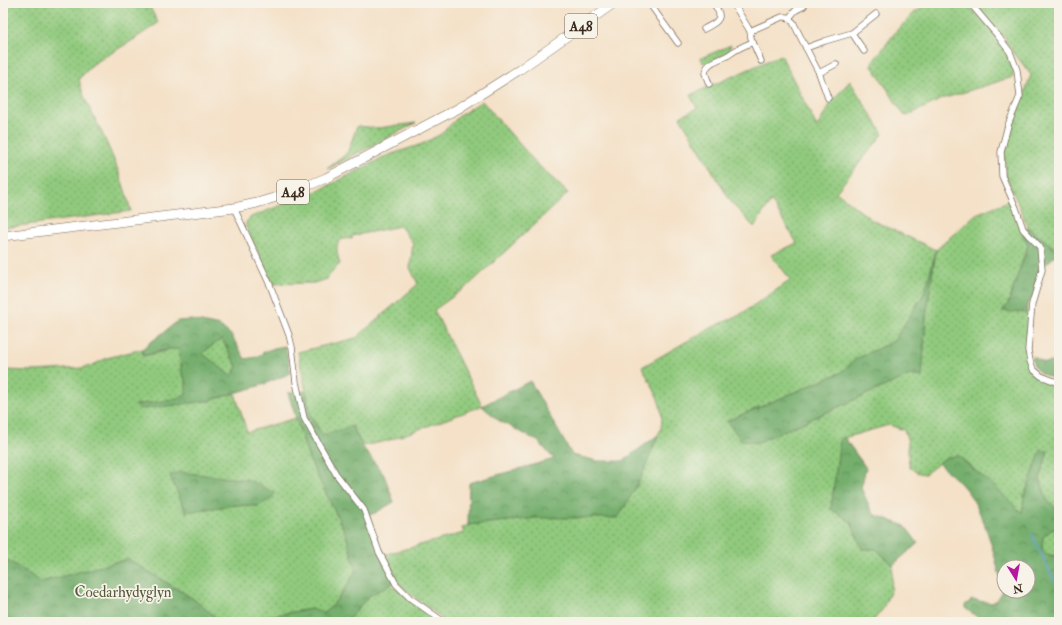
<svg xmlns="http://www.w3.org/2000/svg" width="1062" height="625" font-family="'IM FELL Double Pica',serif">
	<defs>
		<pattern id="grass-dots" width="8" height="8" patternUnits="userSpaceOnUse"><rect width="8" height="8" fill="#91ca7e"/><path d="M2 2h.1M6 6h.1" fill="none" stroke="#78a467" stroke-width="1.8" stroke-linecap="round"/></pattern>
		<pattern id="forest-crowns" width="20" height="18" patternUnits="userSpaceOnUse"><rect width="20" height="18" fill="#74ae6d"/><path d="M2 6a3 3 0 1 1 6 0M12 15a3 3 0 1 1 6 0" fill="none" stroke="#608e59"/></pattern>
	</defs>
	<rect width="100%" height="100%" fill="#f7f3e8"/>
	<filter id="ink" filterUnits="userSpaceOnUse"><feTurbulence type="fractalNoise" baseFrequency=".025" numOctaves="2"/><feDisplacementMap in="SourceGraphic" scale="8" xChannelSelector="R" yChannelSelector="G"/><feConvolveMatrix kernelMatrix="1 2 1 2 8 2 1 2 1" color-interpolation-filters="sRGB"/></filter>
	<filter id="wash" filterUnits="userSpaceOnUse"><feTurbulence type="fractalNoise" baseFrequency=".012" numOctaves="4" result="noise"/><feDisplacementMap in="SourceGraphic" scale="16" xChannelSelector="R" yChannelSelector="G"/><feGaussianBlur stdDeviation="0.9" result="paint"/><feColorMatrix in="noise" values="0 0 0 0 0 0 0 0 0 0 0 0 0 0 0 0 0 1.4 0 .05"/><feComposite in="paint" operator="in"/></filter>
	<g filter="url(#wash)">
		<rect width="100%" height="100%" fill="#f4e1c8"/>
		<g fill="url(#grass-dots)" stroke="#667a4e" fill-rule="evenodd">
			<path d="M 3,3 L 148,3 L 158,23 L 133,40 L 93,64 L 79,79 C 82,98 94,115 102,133 C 114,158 124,184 131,211 L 3,228 Z"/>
			<path d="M 929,3 L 966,3 C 977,14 1008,46 1012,59 C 1013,65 1013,71 1013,77 L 942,99 L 907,116 L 904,115 L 871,64 L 897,30 L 914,13 Z"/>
			<path d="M 973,3 L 1059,3 L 1059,252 L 1028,227 L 1006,176 L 1004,151 L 1031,75 L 1005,41 L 1006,37 L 1000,34 Z"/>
			<path d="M 731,45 L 728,52 L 708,63 L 703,63 L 701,58 Z"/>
			<path d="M 781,55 L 817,127 L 832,101 L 850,81 L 883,134 L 836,192 L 872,220 L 936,250 L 976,214 L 1008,201 L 1028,245 L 1008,304 L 1003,310 L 1027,313 L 1030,316 C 1025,359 1016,366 1059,387 L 1059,511 L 1047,501 L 1040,478 L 1048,451 L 1024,497 L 1023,514 L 959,456 L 947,457 L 925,474 C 905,472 909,460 908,446 C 908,440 906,436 904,430 L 889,425 L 840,439 L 831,509 L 851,522 L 862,549 L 876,549 L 893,565 L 891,590 L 882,610 L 872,622 L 448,622 L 443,620 L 399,584 L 383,555 L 464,533 L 462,528 L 468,525 L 537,518 L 641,478 L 661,428 C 665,405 652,386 642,367 L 710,328 L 738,316 L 791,280 L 771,255 L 797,243 L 771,201 L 754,227 L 731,202 L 680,117 L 697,108 L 690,95 ZM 935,255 L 926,317 L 922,377 L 910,375 L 825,413 L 756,442 L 727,421 L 842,372 L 856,359 L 894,341 L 925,292 Z"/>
			<path d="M 482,101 L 537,164 L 568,193 L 469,285 L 434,310 L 482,406 L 387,441 L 362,446 L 352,426 L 323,436 L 311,416 L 298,352 L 356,338 L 418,284 L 410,268 L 413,243 L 400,226 L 352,236 L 352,239 C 333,236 336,251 340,264 L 332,271 L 327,279 L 314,283 L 273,284 L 246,227 L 246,222 L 251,217 L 318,191 L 386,156 L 422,144 L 441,134 L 459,116 Z"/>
			<path d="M 416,123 L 327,169 L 344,156 L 348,151 L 357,126 L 378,128 Z"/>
			<path d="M 222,339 L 237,367 L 232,377 L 202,353 Z"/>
			<path d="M 170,348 L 179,349 L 182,373 L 186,381 L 187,395 L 172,400 L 136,405 L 208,401 L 235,393 L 247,432 L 296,418 L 309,459 L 346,534 L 356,570 C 347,587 337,602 323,614 L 311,609 L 233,622 L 221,622 L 192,598 L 128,559 L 41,582 L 3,557 L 3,370 L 35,371 L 82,368 L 93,365 L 107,358 L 142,349 L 144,356 L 165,351 ZM 275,493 L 258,506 L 234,505 L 186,512 Z"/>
			<path d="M 1059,528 L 1059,554 L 1051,556 L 1044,553 L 1042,548 L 1043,537 L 1051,530 Z"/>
			<path d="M 390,584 L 438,622 L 346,622 L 369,596 Z"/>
		</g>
		<g fill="url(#forest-crowns)" stroke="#586c46" fill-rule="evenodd">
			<path d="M 1028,227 L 1059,252 L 1044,266 L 1033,297 L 1027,305 L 1027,313 L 1002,311 L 1008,304 L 1028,245 L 1023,235 Z"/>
			<path d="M 936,250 L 926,316 L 922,377 L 910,375 L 825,413 L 756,443 L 741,440 L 727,421 L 842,372 L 856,359 L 894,341 L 925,292 Z"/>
			<path d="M 192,320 L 220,326 L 231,335 L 245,359 L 257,357 L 264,352 L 274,348 L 285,346 L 291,373 L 262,385 L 208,401 L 141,409 L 135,405 L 172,400 L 186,395 L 186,381 L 182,373 L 179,349 C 167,348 155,353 143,356 L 142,349 L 178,321 ZM 222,339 L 237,366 L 232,377 L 202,353 Z"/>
			<path d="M 1032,356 L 1045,363 L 1059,361 L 1059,380 C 1044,375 1034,374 1032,356 Z"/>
			<path d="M 530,381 L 572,455 L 598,461 L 623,461 L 658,435 L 641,478 L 618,518 L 537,518 L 468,525 L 469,483 L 554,459 L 538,441 L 498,420 L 482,406 Z"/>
			<path d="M 306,391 L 311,416 L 323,435 L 352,426 L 362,446 L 384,475 L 394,502 L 375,513 L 369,515 L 383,555 L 397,581 L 369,596 L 346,622 L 233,622 L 311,609 L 318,610 L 323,614 C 338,602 347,587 356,570 L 346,534 L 309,459 L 288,393 Z"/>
			<path d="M 844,437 L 866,468 L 861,488 L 873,514 L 905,526 L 918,543 L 893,565 L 876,549 L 862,549 L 851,522 L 831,509 L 840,439 Z"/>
			<path d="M 1041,450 L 1048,451 L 1040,478 L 1047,500 L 1059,511 L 1059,528 L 1051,530 L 1043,537 L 1042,548 L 1044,553 L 1051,556 L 1059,554 L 1059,622 L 984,622 L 965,608 L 965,605 L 972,600 L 992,603 L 998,599 L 1003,588 C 994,555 985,509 961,484 C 954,476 945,470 938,463 L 947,457 L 959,456 L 970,467 L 991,483 L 1022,513 L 1024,497 ZM 1004,567 L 1028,567 L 1028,591 L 1004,591 Z"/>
			<path d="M 179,472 L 249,480 L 275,493 L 271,499 L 258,506 L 234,505 L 186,512 L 170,476 Z"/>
			<path d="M 3,557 L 41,582 L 128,559 L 192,598 L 221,622 L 21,622 L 3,619 Z"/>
		</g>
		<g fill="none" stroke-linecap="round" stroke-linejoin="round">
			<path stroke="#6ca2da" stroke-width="1.5" d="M 1032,535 L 1059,590"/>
		</g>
	</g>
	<g filter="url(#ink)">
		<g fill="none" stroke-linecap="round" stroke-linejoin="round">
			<defs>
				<g id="street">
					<path d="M 649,3 L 678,43"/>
					<path d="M 733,3 L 750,31 L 751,38 L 761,61"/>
					<path d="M 970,3 L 998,36 L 1010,52 L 1017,70 L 1020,96 L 1008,125 L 1001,152 L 1002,176 L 1016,208 L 1023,229 L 1040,247 L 1042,270 L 1032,304 L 1028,350 L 1030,361 L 1033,369 L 1041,376 L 1059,383"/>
					<path d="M 716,6 L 723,3"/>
					<path d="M 789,18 L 796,10 L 804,6 L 805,3"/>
					<path d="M 704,29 C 711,25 723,21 718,11 C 716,7 716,6 712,3"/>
					<path d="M 750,31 L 782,17 L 787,17 L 793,22 L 806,48 L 825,41 L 852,33 L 876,14"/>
					<path d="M 852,33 L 864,51"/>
					<path d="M 806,48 L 819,73 L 828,98"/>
					<path d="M 819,73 L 836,64"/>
					<path d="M 709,84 L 705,73 C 706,61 722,60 730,54 C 738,48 743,46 753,42"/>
					<path d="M 234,208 L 270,285 L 289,335 L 292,347 L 296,382 L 304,418 L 336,474 L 364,510 L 379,552 L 396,584 L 410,598 L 444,622"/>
				</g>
				<path id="primary" d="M 3,236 L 234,208 L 257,203 L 290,193 L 326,178 L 459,108 L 519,70 L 614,3"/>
			</defs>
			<use href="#street" stroke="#7c6a5a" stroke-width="7"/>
			<use href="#primary" stroke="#7c6a5a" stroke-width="10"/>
			<use href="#street" stroke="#fff" stroke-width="5.5"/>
			<use href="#primary" stroke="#fff" stroke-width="9"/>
		</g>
	</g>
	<g text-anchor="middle" stroke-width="3.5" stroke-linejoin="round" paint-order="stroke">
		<g fill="#f7f3e8" stroke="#73665b" stroke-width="1">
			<rect x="565" y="14" width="32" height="24" rx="3"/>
			<rect x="277" y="180" width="32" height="24" rx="3"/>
		</g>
		<g font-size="14" font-weight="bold" fill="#3b2a1e">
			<text x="581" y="31">A48</text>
			<text x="293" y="197">A48</text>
		</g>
		<g font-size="15" fill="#555a3b" stroke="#f7f3e8">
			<text x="123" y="597">Coedarhydyglyn</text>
		</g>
	</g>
	<rect width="1062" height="625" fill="none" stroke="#f7f3e8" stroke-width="16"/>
	<g transform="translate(1016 579) rotate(169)"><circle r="19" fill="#f7f3e8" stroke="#aca397"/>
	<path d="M0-3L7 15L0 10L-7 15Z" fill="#b5179e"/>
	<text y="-6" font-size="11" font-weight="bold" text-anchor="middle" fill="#3b2a1e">N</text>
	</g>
</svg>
